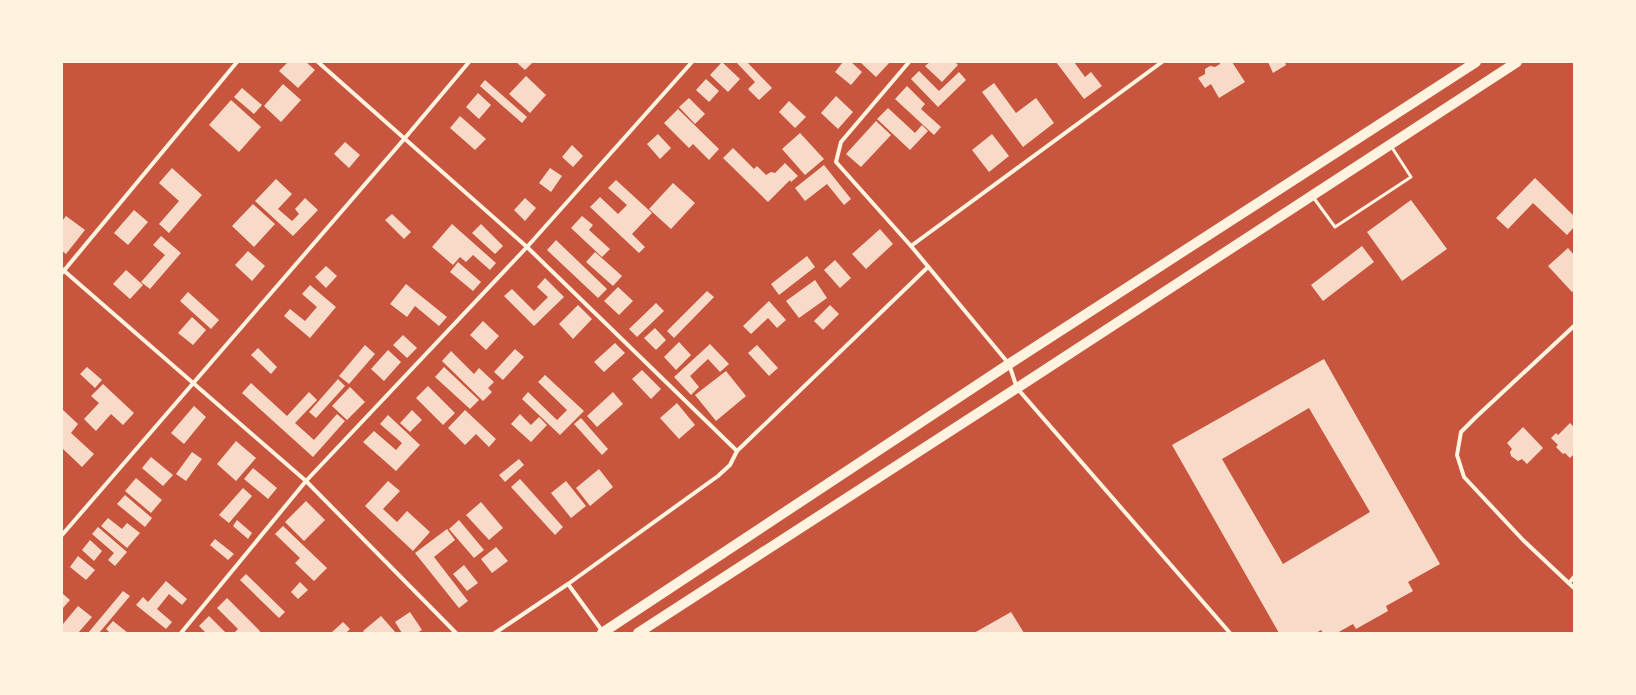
<svg xmlns="http://www.w3.org/2000/svg" width="1636" height="695" font-family="Inter,sans-serif">
	<rect width="100%" height="100%" fill="#c8553d"/>
	<g fill="#f7dbc8" fill-rule="evenodd">
		<path d="M 288,62 L 306,62 L 315,70 L 298,88 L 279,71 Z"/>
		<path d="M 516,62 L 533,62 L 525,70 Z"/>
		<path d="M 722,62 L 740,79 L 728,92 L 710,75 Z"/>
		<path d="M 736,62 L 747,62 L 772,88 L 759,100 L 748,89 L 755,82 Z"/>
		<path d="M 843,62 L 851,62 L 862,72 L 851,85 L 835,72 Z"/>
		<path d="M 860,62 L 890,62 L 876,77 Z"/>
		<path d="M 930,62 L 955,62 L 958,65 L 942,82 L 925,66 Z"/>
		<path d="M 1056,62 L 1074,62 L 1085,77 L 1091,72 L 1102,86 L 1084,99 Z"/>
		<path d="M 1220,62 L 1232,62 L 1245,82 L 1219,98 L 1211,84 L 1205,88 L 1198,78 L 1205,74 L 1205,69 L 1210,66 L 1215,67 L 1220,64 Z"/>
		<path d="M 1268,62 L 1285,62 L 1286,65 L 1273,73 Z"/>
		<path d="M 919,71 L 939,91 L 959,72 L 966,80 L 938,107 L 911,79 Z"/>
		<path d="M 526,76 L 546,95 L 530,113 L 509,94 Z"/>
		<path d="M 706,79 L 719,91 L 709,102 L 696,90 Z"/>
		<path d="M 485,80 L 527,117 L 522,123 L 480,86 Z"/>
		<path d="M 994,83 L 1016,113 L 1036,98 L 1054,123 L 1023,147 L 982,92 Z"/>
		<path d="M 283,84 L 301,100 L 281,122 L 264,106 Z"/>
		<path d="M 907,86 L 925,104 L 921,109 L 941,127 L 934,135 L 895,99 Z"/>
		<path d="M 242,88 L 262,105 L 254,114 L 234,97 Z"/>
		<path d="M 478,93 L 491,105 L 479,119 L 466,107 Z"/>
		<path d="M 836,96 L 853,112 L 838,129 L 821,113 Z"/>
		<path d="M 689,98 L 705,114 L 695,124 L 679,107 Z"/>
		<path d="M 231,100 L 261,127 L 239,152 L 209,125 Z"/>
		<path d="M 789,101 L 806,117 L 795,128 L 779,112 Z"/>
		<path d="M 888,108 L 915,133 L 922,125 L 928,131 L 910,150 L 877,119 Z"/>
		<path d="M 678,109 L 719,149 L 709,160 L 693,144 L 689,148 L 664,123 Z"/>
		<path d="M 460,116 L 486,139 L 475,150 L 450,128 Z"/>
		<path d="M 876,121 L 891,135 L 861,167 L 846,154 Z"/>
		<path d="M 800,133 L 824,159 L 805,175 L 782,149 Z"/>
		<path d="M 658,134 L 671,148 L 660,159 L 647,144 Z"/>
		<path d="M 992,134 L 1009,156 L 989,172 L 972,150 Z"/>
		<path d="M 345,142 L 360,155 L 349,168 L 334,154 Z"/>
		<path d="M 572,145 L 583,156 L 573,167 L 562,157 Z"/>
		<path d="M 733,148 L 754,169 L 757,166 L 766,175 L 771,172 L 775,173 L 785,163 L 798,176 L 791,182 L 790,180 L 768,202 L 723,158 Z"/>
		<path d="M 824,165 L 851,199 L 844,205 L 827,184 L 805,201 L 795,188 Z"/>
		<path d="M 172,168 L 202,195 L 169,233 L 159,224 L 179,201 L 159,183 Z"/>
		<path d="M 550,168 L 562,176 L 551,192 L 539,183 Z"/>
		<path d="M 1535,178 L 1574,216 L 1574,227 L 1567,235 L 1533,203 L 1508,229 L 1496,218 Z"/>
		<path d="M 276,179 L 292,194 L 278,209 L 292,221 L 299,214 L 295,209 L 305,198 L 318,210 L 293,236 L 255,201 Z"/>
		<path d="M 616,180 L 652,213 L 632,234 L 645,247 L 639,253 L 590,207 L 600,197 L 618,214 L 627,205 L 608,188 Z"/>
		<path d="M 673,183 L 695,203 L 671,229 L 649,209 Z"/>
		<path d="M 525,198 L 536,208 L 525,221 L 514,210 Z"/>
		<path d="M 1411,200 L 1447,249 L 1402,281 L 1367,232 Z"/>
		<path d="M 253,204 L 275,224 L 254,247 L 232,226 Z"/>
		<path d="M 134,210 L 148,222 L 128,245 L 114,233 Z"/>
		<path d="M 392,214 L 411,232 L 404,239 L 385,220 Z"/>
		<path d="M 66,216 L 85,230 L 66,254 L 62,251 L 62,221 Z"/>
		<path d="M 582,216 L 593,225 L 589,230 L 610,249 L 602,257 L 571,228 Z"/>
		<path d="M 452,224 L 496,263 L 490,270 L 473,255 L 466,262 L 460,257 L 453,265 L 432,247 Z"/>
		<path d="M 481,224 L 503,246 L 495,254 L 472,233 Z"/>
		<path d="M 880,229 L 893,244 L 866,269 L 852,254 Z"/>
		<path d="M 161,236 L 181,253 L 150,289 L 141,282 L 165,255 L 153,245 Z"/>
		<path d="M 556,240 L 607,289 L 598,298 L 547,250 Z"/>
		<path d="M 1362,246 L 1374,262 L 1323,301 L 1311,285 Z"/>
		<path d="M 1568,248 L 1574,255 L 1574,290 L 1572,292 L 1548,266 Z"/>
		<path d="M 248,251 L 265,266 L 252,281 L 235,265 Z"/>
		<path d="M 595,252 L 622,276 L 613,286 L 586,262 Z"/>
		<path d="M 807,256 L 815,267 L 779,295 L 771,284 Z"/>
		<path d="M 835,260 L 851,278 L 840,288 L 824,270 Z"/>
		<path d="M 458,262 L 481,282 L 473,291 L 450,272 Z"/>
		<path d="M 326,266 L 337,276 L 326,288 L 315,277 Z"/>
		<path d="M 126,270 L 143,285 L 130,299 L 113,284 Z"/>
		<path d="M 545,278 L 564,297 L 534,326 L 504,296 L 512,289 L 534,311 L 548,297 L 537,287 Z"/>
		<path d="M 815,280 L 827,298 L 799,318 L 786,301 Z"/>
		<path d="M 406,284 L 447,317 L 439,326 L 415,306 L 407,317 L 390,304 Z"/>
		<path d="M 310,285 L 336,307 L 310,338 L 284,316 L 290,309 L 305,321 L 317,307 L 302,294 Z"/>
		<path d="M 618,287 L 633,301 L 619,315 L 604,301 Z"/>
		<path d="M 707,291 L 714,297 L 674,338 L 667,331 Z"/>
		<path d="M 188,292 L 219,320 L 211,329 L 180,301 Z"/>
		<path d="M 769,301 L 786,320 L 777,328 L 768,318 L 751,334 L 743,326 Z"/>
		<path d="M 656,303 L 664,311 L 637,337 L 629,329 Z"/>
		<path d="M 578,305 L 592,319 L 573,339 L 559,324 Z"/>
		<path d="M 830,305 L 839,314 L 823,330 L 814,321 Z"/>
		<path d="M 192,317 L 206,330 L 193,345 L 178,333 Z"/>
		<path d="M 483,321 L 499,336 L 486,350 L 470,335 Z"/>
		<path d="M 655,328 L 666,340 L 656,350 L 644,338 Z"/>
		<path d="M 403,335 L 417,348 L 407,358 L 393,345 Z"/>
		<path d="M 679,342 L 691,355 L 676,370 L 664,357 Z"/>
		<path d="M 615,343 L 625,353 L 604,372 L 594,362 Z"/>
		<path d="M 710,344 L 729,364 L 720,372 L 708,359 L 690,376 L 699,387 L 691,395 L 674,377 Z"/>
		<path d="M 365,345 L 375,354 L 349,384 L 339,376 Z"/>
		<path d="M 757,345 L 778,368 L 769,376 L 748,353 Z"/>
		<path d="M 258,348 L 277,367 L 271,374 L 251,355 Z"/>
		<path d="M 515,349 L 524,357 L 503,380 L 494,372 Z"/>
		<path d="M 388,350 L 401,362 L 384,381 L 371,369 Z"/>
		<path d="M 451,351 L 474,374 L 479,368 L 494,382 L 488,388 L 492,392 L 483,401 L 442,361 Z"/>
		<path d="M 1324,359 L 1440,564 L 1408,582 L 1413,591 L 1386,606 L 1388,611 L 1356,629 L 1353,624 L 1337,633 L 1323,633 L 1321,630 L 1316,633 L 1279,633 L 1172,445 ZM 1309,408 L 1370,512 L 1283,564 L 1222,459 Z"/>
		<path d="M 87,367 L 102,380 L 95,388 L 80,374 Z"/>
		<path d="M 444,367 L 479,400 L 470,409 L 435,377 Z"/>
		<path d="M 642,370 L 661,389 L 651,399 L 632,379 Z"/>
		<path d="M 726,371 L 746,396 L 716,421 L 695,395 Z"/>
		<path d="M 545,375 L 584,411 L 560,435 L 522,399 L 528,392 L 557,420 L 567,410 L 538,382 Z"/>
		<path d="M 338,379 L 345,386 L 316,418 L 309,412 Z"/>
		<path d="M 251,383 L 287,416 L 309,392 L 317,400 L 295,423 L 314,440 L 337,414 L 345,421 L 313,457 L 242,393 Z"/>
		<path d="M 103,384 L 134,413 L 123,425 L 111,414 L 96,431 L 84,419 L 99,403 L 91,396 Z"/>
		<path d="M 428,386 L 455,413 L 443,425 L 416,398 Z"/>
		<path d="M 350,387 L 365,402 L 347,420 L 332,406 Z"/>
		<path d="M 613,392 L 623,404 L 597,427 L 587,416 Z"/>
		<path d="M 677,403 L 695,425 L 679,439 L 660,418 Z"/>
		<path d="M 194,406 L 206,417 L 184,444 L 171,433 Z"/>
		<path d="M 62,409 L 78,424 L 71,433 L 94,454 L 82,467 L 62,448 Z"/>
		<path d="M 412,410 L 422,420 L 410,432 L 400,423 Z"/>
		<path d="M 465,410 L 496,439 L 489,447 L 476,434 L 465,445 L 448,428 Z"/>
		<path d="M 520,414 L 531,425 L 539,417 L 547,425 L 531,442 L 511,424 Z"/>
		<path d="M 388,415 L 420,445 L 396,471 L 363,442 L 374,431 L 396,450 L 402,443 L 380,424 Z"/>
		<path d="M 581,418 L 608,449 L 602,455 L 574,424 Z"/>
		<path d="M 1570,423 L 1574,427 L 1574,454 L 1570,458 L 1565,453 L 1563,454 L 1556,447 L 1558,445 L 1551,438 L 1556,433 L 1558,435 Z"/>
		<path d="M 1523,427 L 1543,448 L 1527,464 L 1522,459 L 1518,461 L 1511,456 L 1510,452 L 1512,449 L 1507,443 Z"/>
		<path d="M 236,441 L 256,458 L 236,481 L 217,464 Z"/>
		<path d="M 192,452 L 202,459 L 186,481 L 176,474 Z"/>
		<path d="M 151,457 L 173,475 L 163,486 L 142,468 Z"/>
		<path d="M 519,459 L 524,465 L 505,482 L 499,475 Z"/>
		<path d="M 253,468 L 277,488 L 268,499 L 244,479 Z"/>
		<path d="M 599,469 L 613,487 L 590,506 L 576,488 Z"/>
		<path d="M 136,478 L 162,500 L 151,513 L 125,491 Z"/>
		<path d="M 520,479 L 563,527 L 555,535 L 511,487 Z"/>
		<path d="M 388,481 L 400,491 L 383,509 L 397,522 L 407,511 L 430,532 L 413,551 L 365,506 Z"/>
		<path d="M 566,481 L 586,506 L 571,518 L 551,493 Z"/>
		<path d="M 243,488 L 252,496 L 229,523 L 219,515 Z"/>
		<path d="M 125,495 L 152,518 L 145,527 L 117,504 Z"/>
		<path d="M 306,501 L 325,520 L 304,541 L 285,522 Z"/>
		<path d="M 481,502 L 503,528 L 489,540 L 466,515 Z"/>
		<path d="M 108,518 L 122,529 L 127,523 L 140,533 L 127,548 L 101,526 Z"/>
		<path d="M 237,520 L 252,533 L 248,539 L 233,526 Z"/>
		<path d="M 459,520 L 484,550 L 474,558 L 449,529 Z"/>
		<path d="M 283,526 L 327,568 L 314,581 L 295,563 L 300,558 L 275,534 Z"/>
		<path d="M 98,527 L 127,552 L 115,566 L 108,560 L 114,553 L 92,534 Z"/>
		<path d="M 447,529 L 455,540 L 434,557 L 468,601 L 459,608 L 415,553 Z"/>
		<path d="M 215,539 L 234,554 L 228,560 L 210,545 Z"/>
		<path d="M 90,540 L 102,551 L 94,561 L 82,550 Z"/>
		<path d="M 496,547 L 508,561 L 492,573 L 481,559 Z"/>
		<path d="M 78,556 L 95,570 L 86,580 L 70,567 Z"/>
		<path d="M 464,565 L 478,583 L 467,591 L 453,574 Z"/>
		<path d="M 246,574 L 285,612 L 279,618 L 240,580 Z"/>
		<path d="M 166,581 L 187,599 L 182,605 L 169,594 L 157,609 L 172,622 L 166,629 L 136,605 L 143,597 L 148,602 Z"/>
		<path d="M 300,582 L 308,590 L 298,599 L 291,592 Z"/>
		<path d="M 123,591 L 130,596 L 99,633 L 88,633 Z"/>
		<path d="M 62,593 L 70,600 L 62,609 Z"/>
		<path d="M 227,598 L 260,631 L 259,633 L 234,633 L 238,629 L 217,608 Z"/>
		<path d="M 78,606 L 92,617 L 78,633 L 62,633 L 62,624 L 63,624 Z"/>
		<path d="M 410,612 L 422,630 L 417,633 L 402,633 L 395,622 Z"/>
		<path d="M 1011,612 L 1024,633 L 974,633 Z"/>
		<path d="M 209,616 L 226,633 L 206,633 L 199,626 Z"/>
		<path d="M 381,616 L 396,633 L 365,633 L 363,631 Z"/>
		<path d="M 113,621 L 128,633 L 110,633 L 106,629 Z"/>
		<path d="M 343,622 L 350,629 L 346,633 L 331,633 Z"/>
	</g>
	<g fill="none" stroke-linecap="round" stroke-linejoin="round">
		<path stroke="#fff3e0" stroke-width="3" d="M 1313,197 L 1335,227 L 1411,177 L 1391,146"/>
		<g stroke="#fff3e0" stroke-width="4">
			<path d="M 318,62 L 527,247 L 737,451 L 730,465 L 718,476 L 568,584 L 495,633"/>
			<path d="M 909,62 L 841,142 L 836,162 L 911,246 L 1009,364 L 1017,388 L 1230,633"/>
			<path d="M 911,246 L 1162,62"/>
			<path d="M 62,269 L 306,481 L 456,633"/>
			<path d="M 62,273 L 237,62"/>
			<path d="M 1574,326 L 1476,417 L 1461,432 L 1457,455 L 1464,477 L 1523,540 L 1574,588"/>
			<path d="M 737,451 L 928,267"/>
			<path d="M 62,535 L 405,138 L 469,62"/>
			<path d="M 1569,583 L 1574,577"/>
			<path d="M 568,584 L 603,632"/>
			<path d="M 181,633 L 306,481 L 527,247 L 692,62"/>
		</g>
		<g stroke="#fff3e0" stroke-width="10">
			<path d="M 602,633 L 1009,364 L 1476,62"/>
			<path d="M 638,633 L 1017,388 L 1517,62"/>
		</g>
	</g>
	<rect width="1636" height="695" fill="none" stroke="#fff3e0" stroke-width="126"/>
</svg>
